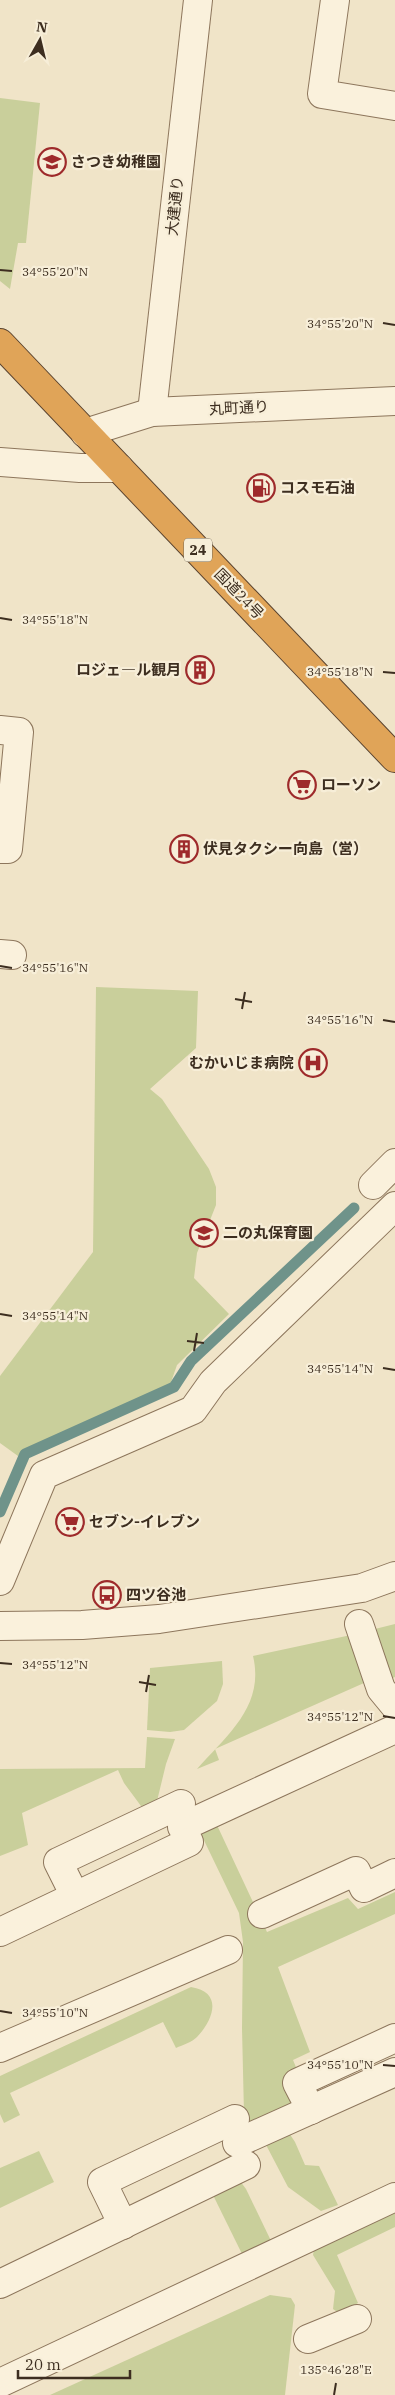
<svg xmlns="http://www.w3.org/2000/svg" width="395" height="2395" font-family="'IBM Plex Serif','Noto Sans JP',serif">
	<rect width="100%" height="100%" fill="#f0e4c8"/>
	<g fill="#c9cf9b">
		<path d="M 0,98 L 40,103 L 26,243 L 18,243 L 10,289 L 0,281 Z"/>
		<path d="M 96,987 L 198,991 L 196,1048 L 150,1089 L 162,1099 L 209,1169 L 216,1187 L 216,1205 L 197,1253 L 194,1278 L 229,1314 L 177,1365 L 170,1385 L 18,1456 L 0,1443 L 0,1376 L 93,1252 Z"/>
		<path d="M 395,1624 L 395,1677 L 386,1681 L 367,1631 Z"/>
		<path d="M 351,1635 L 364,1683 L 215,1749 L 219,1760 L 197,1769 C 227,1735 265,1706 253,1656 Z"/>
		<path d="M 222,1661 L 223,1684 L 217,1701 L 184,1730 L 170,1732 L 147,1730 L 150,1668 Z"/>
		<path d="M 147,1737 L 175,1739 L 166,1764 L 157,1801 L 149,1806 L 141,1806 L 124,1783 L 118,1770 L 22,1813 L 28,1845 L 0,1856 L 0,1769 L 145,1768 Z"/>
		<path d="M 216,1823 L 267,1932 L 348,1898 L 358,1909 L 395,1892 L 395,1914 L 278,1967 L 310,2052 L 293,2060 L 298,2072 L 304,2106 L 251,2127 L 244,2114 L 242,2028 L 243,1942 L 239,1913 L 199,1830 Z"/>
		<path d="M 191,1987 C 223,1992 214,2019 197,2037 C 192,2042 183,2045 176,2048 L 163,2022 L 10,2093 L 20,2115 L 4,2123 L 0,2114 L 0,2076 Z"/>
		<path d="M 287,2130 L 295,2142 L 305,2165 L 319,2166 L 338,2205 L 321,2211 L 288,2187 L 264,2141 Z"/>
		<path d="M 39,2151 L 54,2182 L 0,2208 L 0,2168 Z"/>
		<path d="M 240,2181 L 246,2189 L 273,2245 L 244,2258 L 211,2191 Z"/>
		<path d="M 395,2213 L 395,2227 L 337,2255 L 358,2303 L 339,2313 L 333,2309 L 335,2291 L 313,2255 L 314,2249 Z"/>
		<path d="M 270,2295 L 291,2298 L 295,2305 L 285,2395 L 50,2395 Z"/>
	</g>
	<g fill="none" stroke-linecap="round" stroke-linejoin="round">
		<path stroke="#6f938a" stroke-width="11" d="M 0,1512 L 25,1454 L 174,1387 L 191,1361 L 354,1208"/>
		<defs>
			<g id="minor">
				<path d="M 335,0 L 322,94 L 395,106"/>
				<path d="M 152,412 L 198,0"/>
				<path d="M 85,433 L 152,412 L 395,401"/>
				<path d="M 0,462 L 80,468 L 119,468"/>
				<path d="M 0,730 L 19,732 L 8,849 L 0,849"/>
				<path d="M 0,954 L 12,955"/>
				<path d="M 373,1185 L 395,1163"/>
				<path d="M 0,1581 L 44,1475 L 193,1410 L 213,1382 L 395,1206"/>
				<path d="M 359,1624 L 381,1689 L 395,1706"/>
				<path d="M 0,1626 L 82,1625 L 159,1619 L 362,1588 L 395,1576"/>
				<path d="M 182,1827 L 395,1729"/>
				<path d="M 75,1896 L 58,1862 L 181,1804"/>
				<path d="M 262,1914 L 356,1871 L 364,1888 L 395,1873"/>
				<path d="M 0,1932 L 189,1842"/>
				<path d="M 0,2048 L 228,1950"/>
				<path d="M 311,2110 L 297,2083 L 395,2038"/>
				<path d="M 237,2143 L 395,2072"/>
				<path d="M 123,2225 L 102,2182 L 235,2119"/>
				<path d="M 0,2284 L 246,2165"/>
				<path d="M 308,2339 L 357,2319"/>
				<path d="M 0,2383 L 395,2197"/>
			</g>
			<path id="highway" d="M 0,343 L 395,758"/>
		</defs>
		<use href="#minor" stroke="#8d765c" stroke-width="30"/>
		<use href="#highway" stroke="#5b4430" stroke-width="30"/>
		<use href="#minor" stroke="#faf1dc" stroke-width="28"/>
		<use href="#highway" stroke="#e0a458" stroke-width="28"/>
	</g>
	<path fill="none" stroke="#3d2e20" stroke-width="2" d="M 0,270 L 12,271M 383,323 L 395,325M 0,618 L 12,620M 383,672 L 395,673M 0,966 L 12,968M 235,999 L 252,1002M 242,1009 L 245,992M 383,1020 L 395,1022M 0,1314 L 12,1316M 187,1341 L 204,1343M 194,1351 L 197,1333M 383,1368 L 395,1370M 0,1663 L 12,1664M 139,1682 L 156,1685M 146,1692 L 149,1675M 383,1716 L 395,1718M 0,2011 L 12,2013M 383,2065 L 395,2066M 334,2395 L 336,2383"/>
	<defs>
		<symbol id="school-ring" viewBox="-11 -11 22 22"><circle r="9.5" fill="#f7eed8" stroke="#9e2a2b" stroke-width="1.5"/><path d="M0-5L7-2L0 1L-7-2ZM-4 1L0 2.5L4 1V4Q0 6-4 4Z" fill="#9e2a2b"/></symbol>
		<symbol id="fuel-ring" viewBox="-11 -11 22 22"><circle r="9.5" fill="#f7eed8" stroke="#9e2a2b" stroke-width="1.5"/><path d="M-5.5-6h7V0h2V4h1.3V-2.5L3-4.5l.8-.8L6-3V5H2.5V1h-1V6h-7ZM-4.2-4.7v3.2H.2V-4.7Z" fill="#9e2a2b"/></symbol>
		<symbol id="building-ring" viewBox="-11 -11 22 22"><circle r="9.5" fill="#f7eed8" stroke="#9e2a2b" stroke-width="1.5"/><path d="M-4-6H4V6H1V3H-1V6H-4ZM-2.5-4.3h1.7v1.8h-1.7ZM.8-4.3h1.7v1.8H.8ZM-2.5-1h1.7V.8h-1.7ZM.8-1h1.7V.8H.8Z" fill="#9e2a2b"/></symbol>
		<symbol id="supermarket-ring" viewBox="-11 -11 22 22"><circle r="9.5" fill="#f7eed8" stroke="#9e2a2b" stroke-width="1.5"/><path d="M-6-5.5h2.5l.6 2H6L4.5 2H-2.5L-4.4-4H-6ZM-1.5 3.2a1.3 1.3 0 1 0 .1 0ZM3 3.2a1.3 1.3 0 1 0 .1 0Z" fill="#9e2a2b"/></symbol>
		<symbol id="hospital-ring" viewBox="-11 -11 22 22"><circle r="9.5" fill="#f7eed8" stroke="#9e2a2b" stroke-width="1.5"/><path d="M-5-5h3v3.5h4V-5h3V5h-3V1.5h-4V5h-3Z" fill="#9e2a2b"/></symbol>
		<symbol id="bus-ring" viewBox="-11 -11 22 22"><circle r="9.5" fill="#f7eed8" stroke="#9e2a2b" stroke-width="1.5"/><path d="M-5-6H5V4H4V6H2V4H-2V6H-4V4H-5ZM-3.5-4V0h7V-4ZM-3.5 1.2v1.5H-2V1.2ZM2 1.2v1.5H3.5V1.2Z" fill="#9e2a2b"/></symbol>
	</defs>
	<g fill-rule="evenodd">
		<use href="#school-ring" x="36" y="146" width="32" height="32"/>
		<use href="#fuel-ring" x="245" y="472" width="32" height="32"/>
		<use href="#building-ring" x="184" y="654" width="32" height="32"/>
		<use href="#supermarket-ring" x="286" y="769" width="32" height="32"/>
		<use href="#building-ring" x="168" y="833" width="32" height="32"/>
		<use href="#hospital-ring" x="297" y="1047" width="32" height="32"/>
		<use href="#school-ring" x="188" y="1217" width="32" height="32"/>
		<use href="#supermarket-ring" x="54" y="1506" width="32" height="32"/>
		<use href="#bus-ring" x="91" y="1579" width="32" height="32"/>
	</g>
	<g text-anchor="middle" stroke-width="4.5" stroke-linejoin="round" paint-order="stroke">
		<rect fill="#f7eed8" stroke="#756857" stroke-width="1" x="184" y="538.5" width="28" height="23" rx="4"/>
		<g font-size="14" font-weight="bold" fill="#3d2e20">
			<text x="198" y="555">24</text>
		</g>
		<g font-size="15" font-weight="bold" fill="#3d2e20" stroke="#f7eed8" text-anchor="start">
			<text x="71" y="167">さつき幼稚園</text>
			<text x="280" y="493">コスモ石油</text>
			<text x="181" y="675" text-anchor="end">ロジェ―ル観月</text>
			<text x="321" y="790">ローソン</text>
			<text x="203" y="854">伏見タクシー向島（営）</text>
			<text x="294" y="1068" text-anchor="end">むかいじま病院</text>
			<text x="223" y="1238">二の丸保育園</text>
			<text x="89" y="1527">セブン-イレブン</text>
			<text x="126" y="1600">四ツ谷池</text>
		</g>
		<g font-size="15" fill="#3d2e20" stroke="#f7eed8">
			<text transform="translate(175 206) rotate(-84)" y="5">大建通り</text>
			<text transform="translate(239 408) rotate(-3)" y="5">丸町通り</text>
			<text transform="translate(239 594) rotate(46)" y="5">国道24号</text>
		</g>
	</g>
	<g font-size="12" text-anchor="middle" fill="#3d2e20" stroke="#f7eed8" stroke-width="4.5" stroke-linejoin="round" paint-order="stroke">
		<text x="55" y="276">34°55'20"N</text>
		<text x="340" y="328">34°55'20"N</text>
		<text x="55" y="624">34°55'18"N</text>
		<text x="340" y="676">34°55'18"N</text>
		<text x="55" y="972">34°55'16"N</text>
		<text x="340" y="1024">34°55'16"N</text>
		<text x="55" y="1320">34°55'14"N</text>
		<text x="340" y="1373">34°55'14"N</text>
		<text x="55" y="1669">34°55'12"N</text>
		<text x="340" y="1721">34°55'12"N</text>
		<text x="55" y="2017">34°55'10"N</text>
		<text x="340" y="2069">34°55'10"N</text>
		<text x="336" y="2374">135°46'28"E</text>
	</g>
	<g transform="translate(40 40) rotate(8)" stroke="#f7eed8" stroke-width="4" paint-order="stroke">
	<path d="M0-4L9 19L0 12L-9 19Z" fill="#3d2e20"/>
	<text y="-8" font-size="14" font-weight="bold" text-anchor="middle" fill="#3d2e20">N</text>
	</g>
	<path d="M18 2370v8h112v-8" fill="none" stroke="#3d2e20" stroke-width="2.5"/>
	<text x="25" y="2370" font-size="15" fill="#3d2e20" stroke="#f7eed8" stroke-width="4" paint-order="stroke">20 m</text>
</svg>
